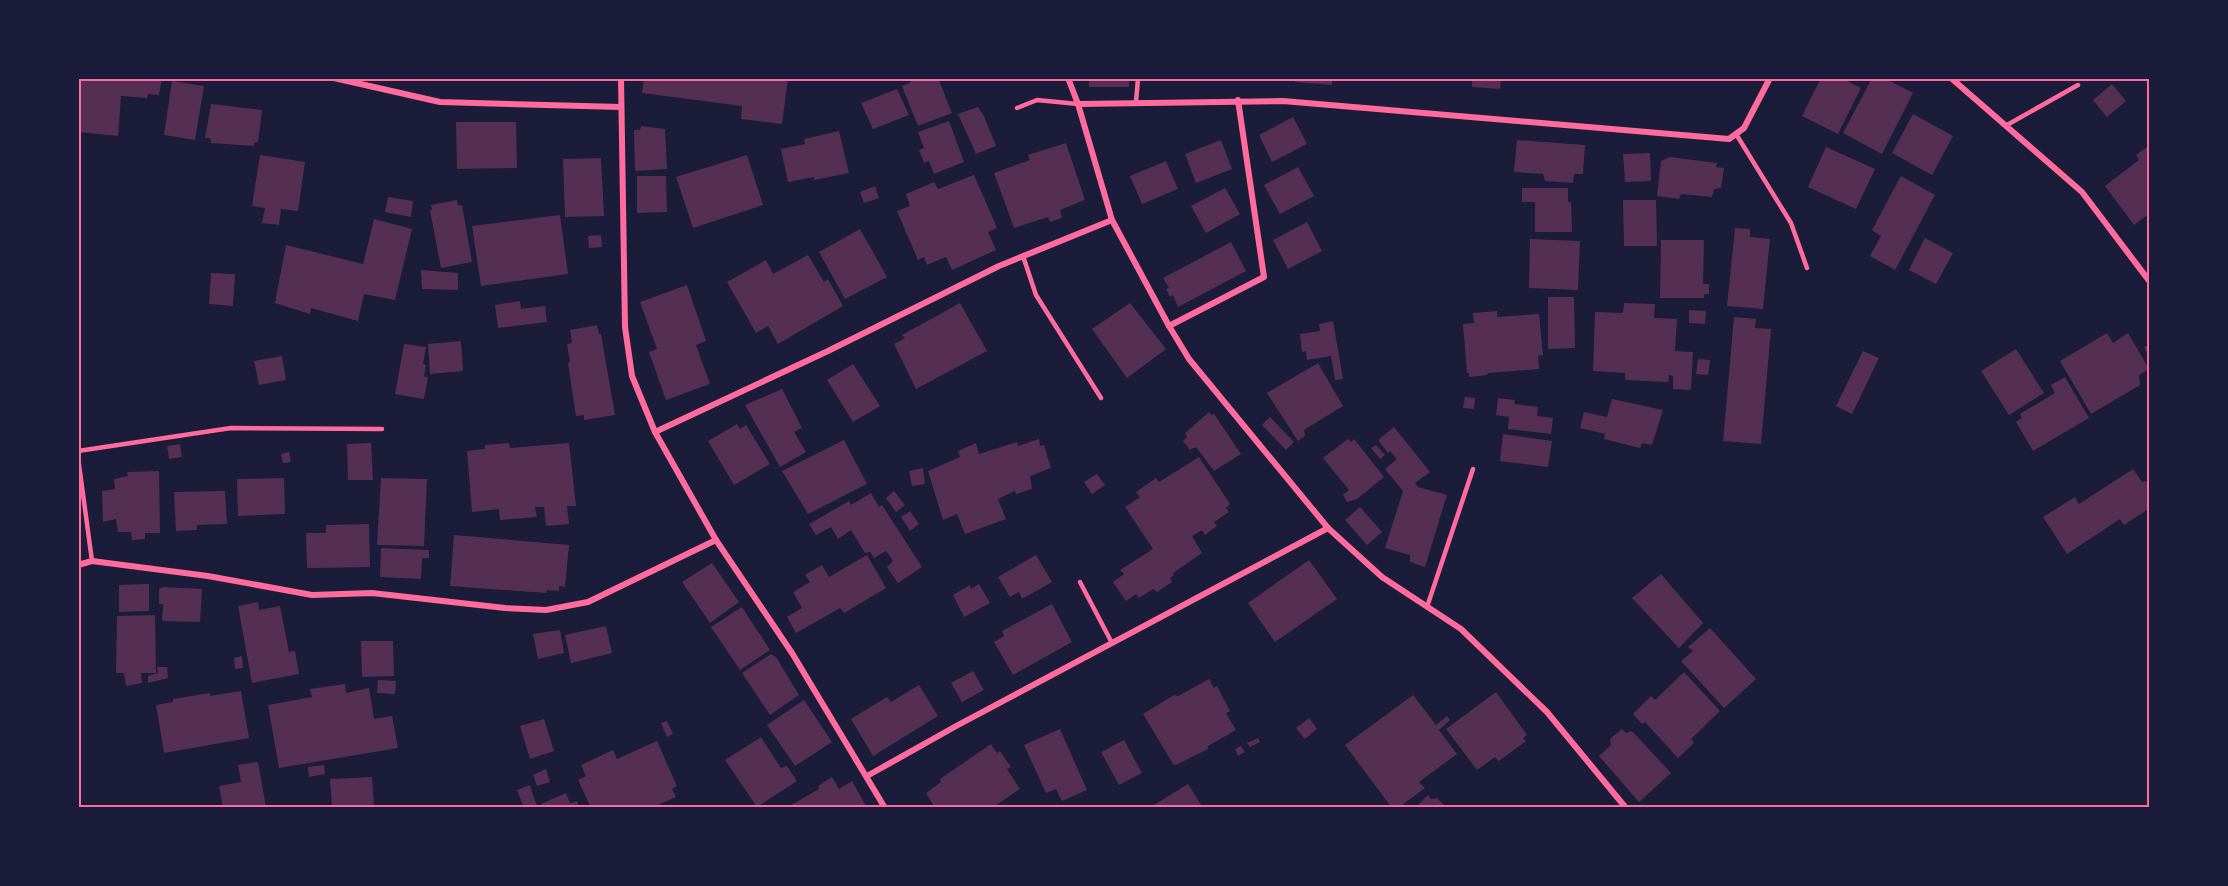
<svg xmlns="http://www.w3.org/2000/svg" width="2228" height="886" font-family="'PT Sans Narrow',sans-serif">
	<rect width="100%" height="100%" fill="#1b1b3a"/>
	<g fill="#542f53">
		<path d="M 78,78 L 162,78 L 159,95 L 148,94 L 147,98 L 121,96 L 118,136 L 78,132 Z"/>
		<path d="M 644,78 L 788,78 L 782,124 L 741,119 L 742,106 L 642,93 Z"/>
		<path d="M 910,78 L 938,78 L 952,113 L 918,126 L 902,86 L 911,82 Z"/>
		<rect x="1089" y="78" width="40" height="9"/>
		<path d="M 1295,78 L 1332,78 L 1332,85 L 1295,82 Z"/>
		<path d="M 1450,78 L 1501,78 L 1500,89 L 1472,87 L 1472,81 L 1450,80 Z"/>
		<path d="M 1821,78 L 1841,78 L 1861,88 L 1838,134 L 1802,116 Z"/>
		<path d="M 1872,78 L 1884,78 L 1913,93 L 1882,154 L 1843,133 Z"/>
		<path d="M 172,81 L 204,86 L 195,140 L 164,135 Z"/>
		<path d="M 2112,84 L 2126,101 L 2107,117 L 2093,100 Z"/>
		<path d="M 897,89 L 909,115 L 873,129 L 861,103 Z"/>
		<path d="M 211,104 L 262,110 L 258,142 L 254,143 L 254,146 L 211,143 L 210,138 L 205,138 Z"/>
		<path d="M 978,107 L 984,116 L 996,146 L 976,154 L 958,114 Z"/>
		<path d="M 1913,114 L 1953,136 L 1932,175 L 1892,153 Z"/>
		<path d="M 1293,117 L 1307,144 L 1272,162 L 1259,135 Z"/>
		<path d="M 949,121 L 964,162 L 934,174 L 929,161 L 924,163 L 919,150 L 924,148 L 918,132 Z"/>
		<path d="M 456,122 L 516,122 L 517,168 L 457,169 Z"/>
		<path d="M 641,126 L 665,129 L 667,169 L 635,171 L 634,130 L 640,130 Z"/>
		<path d="M 839,131 L 849,173 L 814,180 L 814,177 L 788,182 L 781,149 L 805,144 L 804,139 Z"/>
		<path d="M 1221,140 L 1232,169 L 1196,183 L 1185,154 Z"/>
		<path d="M 1517,140 L 1585,145 L 1583,174 L 1574,174 L 1573,183 L 1545,181 L 1543,174 L 1514,172 Z"/>
		<path d="M 1066,143 L 1085,200 L 1060,210 L 1062,218 L 1050,222 L 1048,217 L 1014,228 L 994,173 L 1030,160 L 1028,155 Z"/>
		<path d="M 2150,145 L 2150,213 L 2134,225 L 2105,186 L 2139,160 L 2136,155 Z"/>
		<path d="M 1826,147 L 1875,169 L 1856,209 L 1808,187 Z"/>
		<path d="M 1650,153 L 1651,181 L 1625,182 L 1623,154 Z"/>
		<path d="M 260,155 L 305,162 L 298,211 L 281,209 L 279,225 L 262,223 L 265,208 L 252,206 Z"/>
		<path d="M 747,155 L 763,205 L 693,228 L 676,177 Z"/>
		<path d="M 1670,157 L 1717,163 L 1716,167 L 1724,168 L 1721,188 L 1714,189 L 1712,197 L 1681,194 L 1679,199 L 1657,196 L 1661,161 Z"/>
		<path d="M 601,158 L 604,216 L 565,217 L 563,159 Z"/>
		<path d="M 1166,161 L 1178,189 L 1142,204 L 1130,176 Z"/>
		<path d="M 1298,167 L 1314,196 L 1280,214 L 1264,185 Z"/>
		<path d="M 974,175 L 997,228 L 988,232 L 996,250 L 952,270 L 946,257 L 927,265 L 924,257 L 918,260 L 897,211 L 910,206 L 906,194 L 934,182 L 938,189 Z"/>
		<path d="M 637,176 L 666,176 L 667,212 L 637,213 Z"/>
		<path d="M 1901,176 L 1935,195 L 1895,270 L 1870,256 L 1881,236 L 1872,230 Z"/>
		<path d="M 875,186 L 879,198 L 864,203 L 860,192 Z"/>
		<path d="M 1225,188 L 1240,214 L 1206,233 L 1191,206 Z"/>
		<path d="M 1522,188 L 1568,188 L 1568,202 L 1571,202 L 1572,232 L 1535,232 L 1535,202 L 1522,202 Z"/>
		<path d="M 388,197 L 413,201 L 411,217 L 385,212 Z"/>
		<path d="M 457,200 L 458,206 L 462,205 L 472,262 L 441,268 L 430,210 L 432,210 L 431,205 Z"/>
		<path d="M 1623,200 L 1656,200 L 1657,246 L 1624,246 Z"/>
		<path d="M 560,215 L 568,274 L 481,286 L 472,226 Z"/>
		<path d="M 374,219 L 412,229 L 395,300 L 364,294 L 358,321 L 311,308 L 310,314 L 275,303 L 286,245 L 363,264 Z"/>
		<path d="M 1307,222 L 1322,251 L 1288,269 L 1273,240 Z"/>
		<path d="M 1735,228 L 1750,229 L 1750,237 L 1770,239 L 1763,309 L 1727,306 Z"/>
		<path d="M 860,229 L 887,277 L 845,299 L 819,252 Z"/>
		<path d="M 601,235 L 602,247 L 589,248 L 588,236 Z"/>
		<path d="M 1925,238 L 1953,253 L 1936,284 L 1909,270 Z"/>
		<path d="M 1530,239 L 1580,241 L 1578,290 L 1529,288 Z"/>
		<path d="M 1661,240 L 1704,240 L 1703,284 L 1709,284 L 1709,294 L 1704,294 L 1704,298 L 1660,298 Z"/>
		<path d="M 1231,242 L 1246,271 L 1178,307 L 1173,295 L 1170,297 L 1166,289 L 1169,288 L 1163,278 Z"/>
		<path d="M 808,255 L 824,282 L 828,279 L 843,306 L 778,344 L 768,326 L 756,333 L 727,282 L 766,260 L 773,274 Z"/>
		<path d="M 421,270 L 458,273 L 458,290 L 422,289 Z"/>
		<path d="M 211,273 L 235,274 L 233,306 L 209,304 Z"/>
		<path d="M 687,285 L 706,341 L 696,345 L 710,384 L 666,400 L 649,352 L 657,349 L 640,302 Z"/>
		<path d="M 1548,297 L 1574,297 L 1575,348 L 1548,349 Z"/>
		<path d="M 520,301 L 521,309 L 545,306 L 547,322 L 498,328 L 495,305 Z"/>
		<path d="M 960,303 L 987,351 L 916,389 L 894,344 L 905,338 L 902,335 Z"/>
		<path d="M 1130,303 L 1166,349 L 1127,378 L 1092,329 Z"/>
		<path d="M 1624,303 L 1655,304 L 1654,318 L 1677,319 L 1675,351 L 1693,352 L 1691,390 L 1673,389 L 1673,376 L 1669,375 L 1668,382 L 1625,380 L 1625,373 L 1593,371 L 1595,312 L 1623,313 Z"/>
		<path d="M 1689,310 L 1706,311 L 1705,324 L 1689,323 Z"/>
		<path d="M 1497,311 L 1497,317 L 1539,314 L 1543,355 L 1538,356 L 1539,369 L 1488,373 L 1487,375 L 1469,377 L 1469,373 L 1467,373 L 1463,324 L 1474,323 L 1473,313 Z"/>
		<path d="M 1734,317 L 1756,319 L 1755,328 L 1771,329 L 1761,444 L 1723,441 Z"/>
		<path d="M 1333,321 L 1343,379 L 1335,380 L 1331,356 L 1307,360 L 1306,351 L 1302,352 L 1300,334 L 1320,331 L 1319,324 Z"/>
		<path d="M 597,325 L 599,334 L 601,334 L 615,415 L 584,420 L 584,415 L 576,416 L 568,363 L 570,362 L 567,344 L 572,343 L 570,330 Z"/>
		<path d="M 2107,333 L 2113,343 L 2128,333 L 2149,369 L 2139,375 L 2140,385 L 2091,414 L 2060,361 Z"/>
		<path d="M 461,341 L 463,371 L 430,374 L 428,344 Z"/>
		<path d="M 404,344 L 426,347 L 423,364 L 426,365 L 424,377 L 428,377 L 424,399 L 395,394 Z"/>
		<path d="M 2150,344 L 2150,358 L 2144,347 Z"/>
		<path d="M 2016,349 L 2044,393 L 2009,415 L 1981,371 Z"/>
		<path d="M 1863,351 L 1879,358 L 1852,414 L 1836,406 Z"/>
		<path d="M 282,356 L 286,380 L 259,385 L 254,361 Z"/>
		<path d="M 1698,359 L 1710,360 L 1708,375 L 1696,374 Z"/>
		<path d="M 1318,363 L 1343,406 L 1304,430 L 1305,436 L 1298,441 L 1267,393 Z"/>
		<path d="M 853,364 L 880,406 L 853,422 L 827,380 Z"/>
		<path d="M 2065,377 L 2089,418 L 2033,451 L 2016,422 L 2022,418 L 2020,414 L 2055,393 L 2051,385 Z"/>
		<path d="M 782,389 L 802,428 L 794,432 L 806,452 L 780,467 L 745,405 Z"/>
		<path d="M 1465,397 L 1475,398 L 1474,409 L 1463,408 Z"/>
		<path d="M 1498,398 L 1515,400 L 1514,404 L 1538,407 L 1537,416 L 1553,418 L 1551,434 L 1508,429 L 1509,417 L 1496,415 Z"/>
		<path d="M 1612,399 L 1663,410 L 1652,445 L 1642,443 L 1640,448 L 1604,439 L 1605,434 L 1580,428 L 1584,412 L 1607,417 Z"/>
		<path d="M 1209,412 L 1211,415 L 1214,414 L 1241,454 L 1214,471 L 1196,447 L 1190,450 L 1183,441 L 1187,437 L 1185,433 Z"/>
		<path d="M 1270,417 L 1294,442 L 1286,450 L 1262,425 Z"/>
		<path d="M 737,424 L 740,429 L 746,425 L 770,464 L 734,485 L 708,441 Z"/>
		<path d="M 1394,427 L 1430,472 L 1415,483 L 1418,487 L 1447,495 L 1425,567 L 1410,562 L 1410,555 L 1385,548 L 1403,491 L 1385,469 L 1397,459 L 1390,451 L 1388,453 L 1378,440 Z"/>
		<path d="M 1503,434 L 1552,441 L 1548,467 L 1500,461 Z"/>
		<path d="M 1039,439 L 1040,446 L 1044,445 L 1051,468 L 1030,476 L 1032,489 L 1016,494 L 1015,491 L 998,499 L 1006,519 L 965,534 L 957,514 L 943,520 L 928,471 L 960,457 L 958,451 L 976,443 L 979,454 L 1017,442 L 1018,446 Z"/>
		<path d="M 1348,439 L 1351,442 L 1354,439 L 1384,477 L 1357,499 L 1347,502 L 1343,495 L 1349,490 L 1323,458 Z"/>
		<path d="M 844,440 L 867,484 L 808,514 L 782,471 Z"/>
		<path d="M 371,443 L 373,480 L 348,480 L 347,444 Z"/>
		<path d="M 509,443 L 510,448 L 569,443 L 576,506 L 567,506 L 569,524 L 546,526 L 544,507 L 535,507 L 537,517 L 500,520 L 499,509 L 472,512 L 467,451 L 485,449 L 485,445 Z"/>
		<path d="M 180,444 L 182,457 L 169,459 L 167,446 Z"/>
		<path d="M 1376,445 L 1385,455 L 1380,459 L 1371,448 Z"/>
		<path d="M 289,452 L 291,462 L 283,463 L 281,454 Z"/>
		<path d="M 1199,457 L 1230,504 L 1226,508 L 1229,512 L 1214,522 L 1217,526 L 1205,535 L 1202,530 L 1192,536 L 1202,553 L 1173,573 L 1174,575 L 1170,578 L 1172,582 L 1157,592 L 1153,589 L 1139,598 L 1136,594 L 1126,601 L 1113,582 L 1124,574 L 1120,570 L 1153,549 L 1125,507 L 1140,497 L 1136,492 L 1156,478 L 1159,482 Z"/>
		<path d="M 923,468 L 925,484 L 912,486 L 909,471 Z"/>
		<path d="M 2133,469 L 2142,482 L 2146,481 L 2150,486 L 2150,508 L 2124,525 L 2120,519 L 2067,554 L 2043,517 L 2075,497 L 2079,504 Z"/>
		<path d="M 159,471 L 160,533 L 145,533 L 145,539 L 132,540 L 131,532 L 118,532 L 116,519 L 103,522 L 102,491 L 115,489 L 114,479 L 128,476 L 127,472 Z"/>
		<path d="M 1097,474 L 1105,485 L 1092,494 L 1084,482 Z"/>
		<path d="M 284,478 L 285,514 L 238,516 L 237,479 Z"/>
		<path d="M 381,478 L 427,479 L 424,546 L 377,545 Z"/>
		<path d="M 225,491 L 227,524 L 197,525 L 197,530 L 176,531 L 174,492 Z"/>
		<path d="M 894,491 L 905,505 L 896,512 L 886,498 Z"/>
		<path d="M 871,493 L 879,507 L 882,505 L 922,567 L 898,583 L 887,567 L 893,561 L 886,551 L 874,558 L 870,552 L 865,553 L 851,530 L 838,539 L 831,527 L 816,535 L 809,524 L 849,501 L 851,505 Z"/>
		<path d="M 1360,507 L 1382,532 L 1367,545 L 1345,520 Z"/>
		<path d="M 910,511 L 919,524 L 910,531 L 901,517 Z"/>
		<path d="M 369,524 L 370,567 L 307,568 L 306,533 L 326,533 L 326,525 Z"/>
		<path d="M 454,535 L 569,545 L 565,587 L 559,586 L 559,591 L 547,590 L 546,593 L 450,586 Z"/>
		<path d="M 381,548 L 429,550 L 429,558 L 422,558 L 421,579 L 380,577 Z"/>
		<path d="M 867,555 L 886,588 L 844,613 L 840,608 L 796,633 L 787,617 L 802,608 L 793,592 L 810,582 L 805,575 L 822,565 L 829,577 Z"/>
		<path d="M 1036,555 L 1052,582 L 1022,599 L 1019,592 L 1010,597 L 998,577 Z"/>
		<path d="M 1309,560 L 1337,599 L 1275,642 L 1248,603 Z"/>
		<path d="M 712,563 L 739,602 L 710,623 L 682,582 Z"/>
		<path d="M 1661,574 L 1703,623 L 1679,648 L 1632,598 Z"/>
		<path d="M 149,584 L 149,611 L 119,612 L 119,585 Z"/>
		<path d="M 979,584 L 990,603 L 964,617 L 953,595 L 970,585 L 971,589 Z"/>
		<path d="M 163,587 L 202,589 L 200,622 L 162,621 L 163,604 L 159,604 L 159,589 Z"/>
		<path d="M 258,602 L 259,610 L 280,606 L 289,652 L 295,651 L 299,674 L 252,683 L 238,606 Z"/>
		<path d="M 1052,604 L 1072,642 L 1013,675 L 994,642 L 1004,636 L 1002,631 Z"/>
		<path d="M 742,607 L 770,650 L 740,670 L 711,627 Z"/>
		<path d="M 155,615 L 156,673 L 141,673 L 142,683 L 126,686 L 124,673 L 116,673 L 117,616 Z"/>
		<path d="M 606,626 L 612,653 L 571,663 L 565,635 Z"/>
		<path d="M 1710,628 L 1756,679 L 1724,708 L 1681,661 L 1693,651 L 1688,647 Z"/>
		<path d="M 560,630 L 564,653 L 538,659 L 533,634 Z"/>
		<path d="M 361,641 L 393,641 L 394,676 L 362,677 Z"/>
		<path d="M 771,654 L 776,657 L 799,695 L 770,715 L 742,673 Z"/>
		<path d="M 242,656 L 243,668 L 235,669 L 234,658 Z"/>
		<path d="M 157,667 L 167,667 L 168,678 L 148,683 L 148,676 L 158,673 Z"/>
		<path d="M 973,671 L 984,690 L 962,702 L 951,683 Z"/>
		<path d="M 1684,672 L 1720,711 L 1691,739 L 1694,743 L 1678,758 L 1645,722 L 1642,724 L 1633,714 L 1651,696 L 1655,700 Z"/>
		<path d="M 1209,679 L 1214,688 L 1217,686 L 1230,711 L 1226,713 L 1236,730 L 1208,746 L 1208,749 L 1176,765 L 1173,764 L 1143,714 L 1174,695 L 1178,696 Z"/>
		<path d="M 378,680 L 396,681 L 395,694 L 377,693 Z"/>
		<path d="M 345,684 L 346,693 L 369,688 L 374,719 L 392,716 L 398,748 L 279,768 L 268,705 L 312,697 L 310,689 Z"/>
		<path d="M 919,685 L 938,716 L 873,756 L 851,719 L 887,697 L 891,702 Z"/>
		<path d="M 241,691 L 249,738 L 164,753 L 156,705 L 173,702 L 173,699 L 210,693 L 210,696 Z"/>
		<path d="M 1496,692 L 1527,735 L 1523,738 L 1526,741 L 1499,761 L 1495,757 L 1477,770 L 1446,729 Z"/>
		<path d="M 1413,695 L 1436,725 L 1447,716 L 1450,720 L 1439,730 L 1457,754 L 1419,782 L 1425,788 L 1398,808 L 1392,808 L 1345,745 Z"/>
		<path d="M 804,700 L 832,742 L 795,766 L 767,725 Z"/>
		<path d="M 1309,718 L 1317,729 L 1305,739 L 1296,728 Z"/>
		<path d="M 544,719 L 554,751 L 530,759 L 520,726 Z"/>
		<path d="M 667,721 L 673,734 L 667,737 L 661,723 Z"/>
		<path d="M 1060,729 L 1087,790 L 1062,801 L 1056,789 L 1046,793 L 1024,745 Z"/>
		<path d="M 1622,729 L 1626,733 L 1632,731 L 1671,773 L 1639,802 L 1599,756 L 1611,745 L 1610,739 Z"/>
		<path d="M 761,737 L 781,768 L 787,766 L 797,781 L 757,807 L 725,760 Z"/>
		<path d="M 1258,738 L 1260,742 L 1250,747 L 1247,743 Z"/>
		<path d="M 1124,740 L 1142,773 L 1119,785 L 1101,752 Z"/>
		<path d="M 657,741 L 677,786 L 672,789 L 676,797 L 651,808 L 591,808 L 578,780 L 586,776 L 581,765 L 613,750 L 617,759 Z"/>
		<path d="M 991,744 L 997,753 L 1000,751 L 1011,767 L 1007,769 L 1020,789 L 992,808 L 935,808 L 926,793 L 941,782 L 940,779 Z"/>
		<path d="M 1241,746 L 1245,752 L 1238,756 L 1235,749 Z"/>
		<path d="M 258,762 L 266,808 L 223,808 L 219,786 L 241,782 L 238,765 Z"/>
		<path d="M 324,765 L 325,774 L 309,777 L 308,767 Z"/>
		<path d="M 546,769 L 550,782 L 537,786 L 533,775 Z"/>
		<path d="M 372,777 L 374,808 L 332,808 L 330,779 Z"/>
		<path d="M 832,777 L 839,789 L 852,781 L 867,808 L 786,808 L 819,789 L 818,786 Z"/>
		<path d="M 1188,784 L 1203,808 L 1149,808 Z"/>
		<path d="M 530,785 L 534,798 L 538,808 L 524,808 L 517,790 Z"/>
		<path d="M 566,793 L 570,803 L 577,801 L 580,808 L 543,808 L 541,804 Z"/>
		<path d="M 1428,795 L 1431,799 L 1437,798 L 1447,808 L 1415,808 Z"/>
	</g>
	<g fill="none" stroke-linecap="round" stroke-linejoin="round">
		<g stroke="#ff6b9d" stroke-width="4.5">
			<path d="M 1136,102 L 1138,78"/>
			<path d="M 1017,108 L 1037,100 L 1078,104"/>
			<path d="M 2007,125 L 2078,85"/>
			<path d="M 1736,134 L 1791,223 L 1807,268"/>
			<path d="M 1023,256 L 1036,295 L 1101,398"/>
			<path d="M 78,451 L 231,428 L 382,429"/>
			<path d="M 78,457 L 92,561"/>
			<path d="M 1080,582 L 1112,643"/>
			<path d="M 1427,607 L 1473,469"/>
		</g>
		<g stroke="#ff6b9d" stroke-width="6">
			<path d="M 334,78 L 440,102 L 621,107"/>
			<path d="M 621,78 L 625,327 L 632,376 L 655,432 L 716,540 L 792,653 L 885,808"/>
			<path d="M 1068,78 L 1078,104 L 1112,220 L 1169,326 L 1189,359 L 1328,528 L 1382,577 L 1461,629 L 1547,712 L 1626,808"/>
			<path d="M 1951,78 L 2082,192 L 2150,282"/>
			<path d="M 1078,104 L 1283,101 L 1729,139 L 1744,128 L 1770,78"/>
			<path d="M 1169,326 L 1264,277 L 1238,100"/>
			<path d="M 655,432 L 828,351 L 999,266 L 1112,220"/>
			<path d="M 78,565 L 92,561 L 208,576 L 312,595 L 372,593 L 505,608 L 546,610 L 588,602 L 716,540"/>
			<path d="M 867,776 L 958,725 L 1328,528"/>
		</g>
	</g>
	<rect width="2228" height="886" fill="none" stroke="#1b1b3a" stroke-width="159"/>
	<rect x="80" y="80" width="2068" height="726" fill="none" stroke="#ff6b9d" stroke-width="2"/>
</svg>
